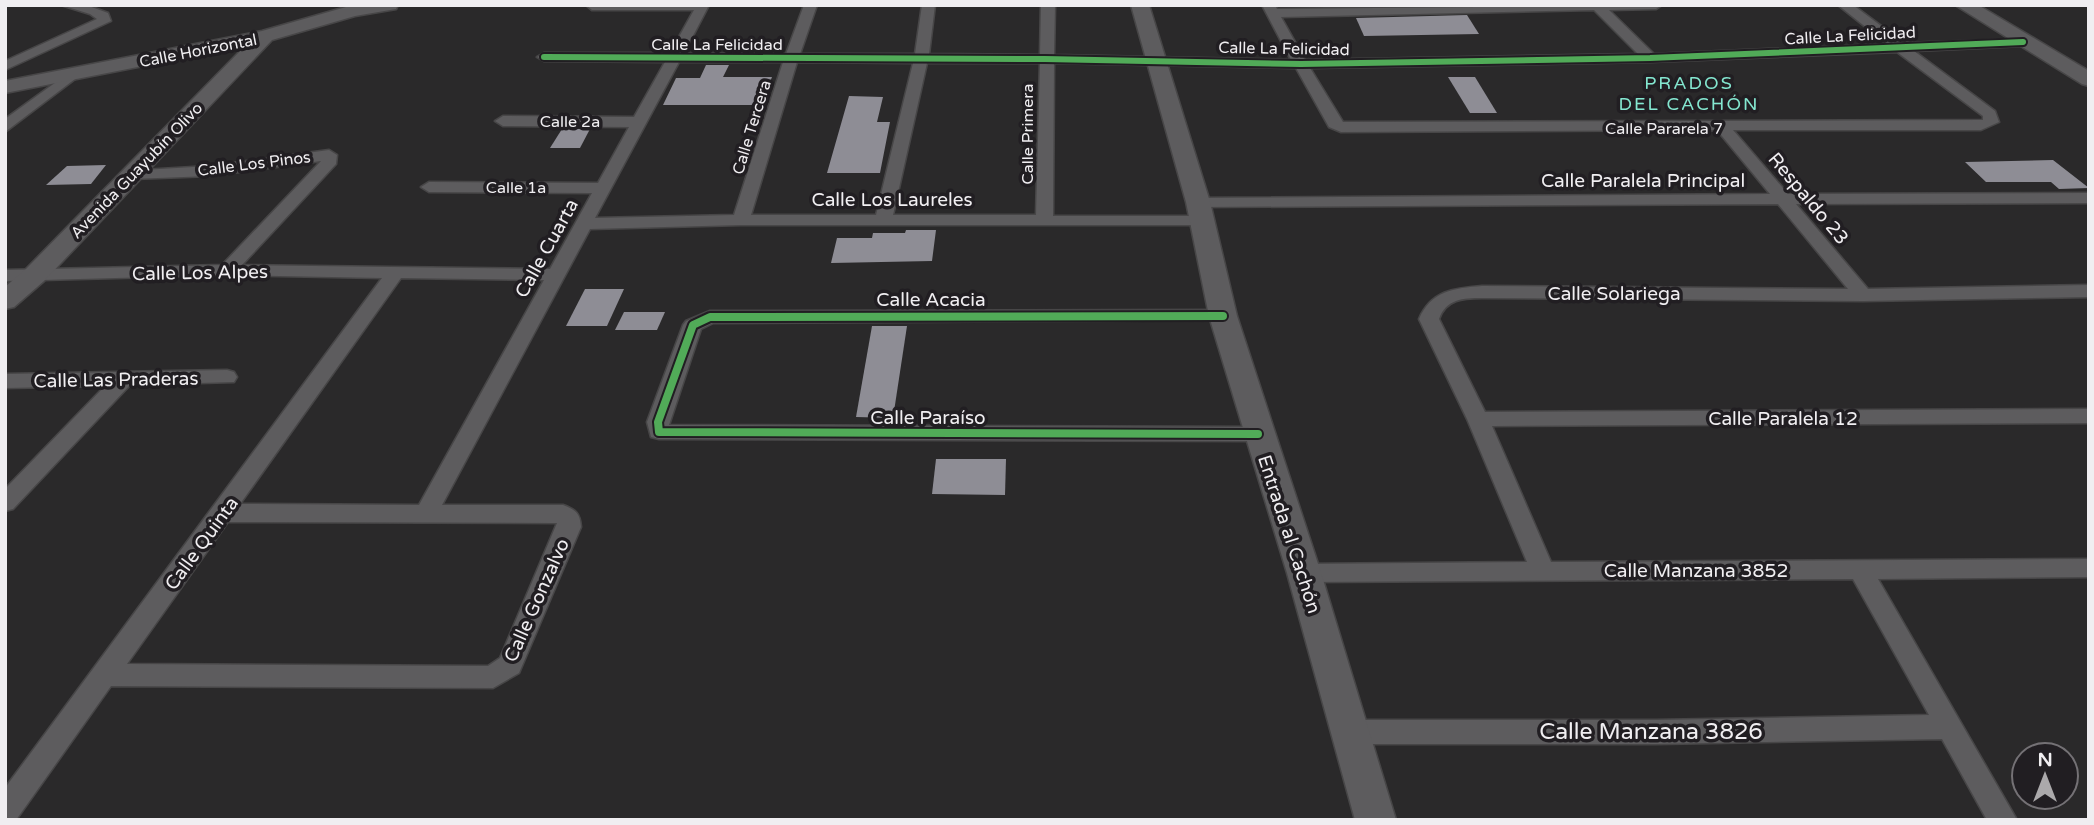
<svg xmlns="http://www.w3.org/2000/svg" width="2094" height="825" font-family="'Varela Round',sans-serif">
	<rect width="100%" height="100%" fill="#2a292a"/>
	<g fill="#8e8d95">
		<path d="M 1467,15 L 1479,34 L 1364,36 L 1356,18 Z"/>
		<path d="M 706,65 L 729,65 L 723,77 L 772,77 L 761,105 L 663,105 L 676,78 L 700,78 Z"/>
		<path d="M 1448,77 L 1475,77 L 1497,113 L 1470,113 Z"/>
		<path d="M 849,96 L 883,97 L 877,122 L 890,122 L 880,173 L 827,173 Z"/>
		<path d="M 562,129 L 590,129 L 580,148 L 550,148 Z"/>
		<path d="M 2053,160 L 2089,188 L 2059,189 L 2051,182 L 1986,182 L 1965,162 Z"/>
		<path d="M 106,165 L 91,184 L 46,185 L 67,166 Z"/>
		<path d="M 906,230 L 936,230 L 932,261 L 831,263 L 837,238 L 872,238 L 873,233 L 905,233 Z"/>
		<path d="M 585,289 L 624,289 L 607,326 L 566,326 Z"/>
		<path d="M 624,312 L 665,312 L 657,330 L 615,330 Z"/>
		<path d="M 872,326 L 907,326 L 893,418 L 856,417 Z"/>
		<path d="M 936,459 L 1006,459 L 1005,495 L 932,494 Z"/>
	</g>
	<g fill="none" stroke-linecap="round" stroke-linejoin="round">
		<defs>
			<g id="street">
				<path d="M 61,5 L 86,5 L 108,13 L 111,21 L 5,70 L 5,61 L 97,19 L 90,14 Z"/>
				<path d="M 709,5 L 684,53 L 786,54 L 804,5 L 817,5 L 800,54 L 915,54 L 922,5 L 935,5 L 929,54 L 1040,55 L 1041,5 L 1055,5 L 1054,55 L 1291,60 L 1262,5 L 1275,5 L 1277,9 L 1662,5 L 1656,9 L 1609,10 L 1654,54 L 1887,44 L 1838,5 L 1853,5 L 1904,43 L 2028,39 L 2030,42 L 2023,46 L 1914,51 L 1995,111 L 1999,122 L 1981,130 L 1733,130 L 1788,194 L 2089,193 L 2089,203 L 1796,204 L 1868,289 L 2089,285 L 2089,297 L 1863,301 L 1482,298 C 1463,298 1446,299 1439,319 L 1485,412 L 2089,409 L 2089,423 L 1492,426 L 1551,562 L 2089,559 L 2089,577 L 1878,579 L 2017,820 L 1987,820 L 1942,739 L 1656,744 L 1352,744 L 1342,741 L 1338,732 L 1342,723 L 1352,720 L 1656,720 L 1929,715 L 1853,579 L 1304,582 L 1295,580 L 1292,573 L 1295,566 L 1304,564 L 1527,562 L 1467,419 L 1419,319 C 1431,291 1454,288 1482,286 L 1848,289 L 1778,204 L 1198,207 L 1192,206 L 1190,202 L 1192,198 L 1770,194 L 1717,130 L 1341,132 L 1329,127 L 1296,68 L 1054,63 L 1053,216 L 1201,216 L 1210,221 L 1207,225 L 741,225 L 590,229 L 442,505 L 563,505 C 576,510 580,513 581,527 L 519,673 L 493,688 L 111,686 L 16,820 L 5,820 L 5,788 L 382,278 L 227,275 L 5,281 L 5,270 L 222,265 L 321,161 L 210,176 L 132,179 L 126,177 L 124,174 L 126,171 L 210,166 L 329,150 L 337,155 L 336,164 L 242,265 L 550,269 L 592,193 L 429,192 L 421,187 L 429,182 L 598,183 L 629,127 L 503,126 L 495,121 L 503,116 L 634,117 L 665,62 L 544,61 L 537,57 L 544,53 L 670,53 L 694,10 L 592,10 L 586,5 ZM 1594,10 L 1638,54 L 1305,60 L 1281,17 ZM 1897,52 L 1983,116 L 1983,120 L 1343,122 L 1310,68 L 1650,62 ZM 679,62 L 783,62 L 734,215 L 595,218 ZM 797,62 L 913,63 L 876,215 L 751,215 ZM 927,63 L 1040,63 L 1036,215 L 893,215 ZM 401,278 L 544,280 L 419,505 L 240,504 ZM 228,522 L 557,523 L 500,658 L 488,666 L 127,664 Z"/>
				<path d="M 70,72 L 75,73 L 77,76 L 75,79 L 5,132 L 5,119 Z"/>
				<path d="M 1223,310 L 1230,312 L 1233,316 L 1230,320 L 713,323 L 701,329 L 669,425 L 1258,427 L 1266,429 L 1269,434 L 1266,439 L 1258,441 L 659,439 L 651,437 L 647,422 L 683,325 L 686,321 L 710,311 Z"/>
				<path d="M 227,370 L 234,372 L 237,377 L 234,382 L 130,385 L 13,509 L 5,511 L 5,489 L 105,386 L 5,388 L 5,374 Z"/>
			</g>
			<g id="secondary">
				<path d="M 353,5 L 398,5 L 396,9 L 355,16 L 272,40 L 44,281 L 14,307 L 5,309 L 5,287 L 26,269 L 245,46 L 5,93 L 5,81 L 262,31 Z"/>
				<path d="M 1131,5 L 1149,5 L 1210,202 L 1237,316 L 1321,573 L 1396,820 L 1355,820 L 1287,573 L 1209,316 L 1186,202 Z"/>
				<path d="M 1955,5 L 1978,5 L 2089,71 L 2089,86 L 2082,84 Z"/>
			</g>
		</defs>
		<use href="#street" stroke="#474647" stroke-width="3"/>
		<use href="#secondary" stroke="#474647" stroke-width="3"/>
		<use href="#street" fill="#5d5c5e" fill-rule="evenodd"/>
		<use href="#secondary" fill="#5d5c5e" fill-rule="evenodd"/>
		<defs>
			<path id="cycleway-far1" d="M 544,57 L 1045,59 L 1301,64 L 1650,58 L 2023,42"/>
			<path id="cycleway" d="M 1223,316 L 710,317 L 693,325 L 658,422 L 659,432 L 1258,434"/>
		</defs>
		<use href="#cycleway-far1" stroke="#211e22" stroke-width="10"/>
		<use href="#cycleway" stroke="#211e22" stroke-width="12"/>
		<use href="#cycleway-far1" stroke="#51ab58" stroke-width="6"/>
		<use href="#cycleway" stroke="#51ab58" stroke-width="8"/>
	</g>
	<g text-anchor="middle" stroke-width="7" stroke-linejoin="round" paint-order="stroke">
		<g font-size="16" fill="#f0eef1" stroke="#211e22">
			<text transform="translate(1850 35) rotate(-3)" y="6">Calle La Felicidad</text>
			<text x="717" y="50">Calle La Felicidad</text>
			<text transform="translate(1284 48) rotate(1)" y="6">Calle La Felicidad</text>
			<text transform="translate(198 50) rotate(-11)" y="6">Calle Horizontal</text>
			<text x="570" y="127">Calle 2a</text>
			<text transform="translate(751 127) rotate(-73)" y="6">Calle Tercera</text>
			<text x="1664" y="134">Calle Pararela 7</text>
			<text transform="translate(1027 134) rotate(-90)" y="6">Calle Primera</text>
			<text transform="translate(254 163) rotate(-7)" y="6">Calle Los Pinos</text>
			<text transform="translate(136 170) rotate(-46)" y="6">Avenida Guayubín Olivo</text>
			<text x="516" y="193">Calle 1a</text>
		</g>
		<g font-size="18" letter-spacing="2" fill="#84e7d0" stroke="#211e22">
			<text x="1689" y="89">PRADOS<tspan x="1689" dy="21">DEL CACHÓN</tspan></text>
		</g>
		<g font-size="19" fill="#f0eef1" stroke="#211e22">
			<text x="1643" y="187">Calle Paralela Principal</text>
			<text transform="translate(1809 198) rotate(50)" y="7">Respaldo 23</text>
			<text x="892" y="206">Calle Los Laureles</text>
			<text transform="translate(546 248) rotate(-61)" y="7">Calle Cuarta</text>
			<text transform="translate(200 272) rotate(-1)" y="7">Calle Los Alpes</text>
			<text x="1614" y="300">Calle Solariega</text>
			<text x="931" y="306">Calle Acacia</text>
			<text transform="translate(116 379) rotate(-1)" y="7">Calle Las Praderas</text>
			<text x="928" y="424">Calle Paraíso</text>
			<text x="1783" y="425">Calle Paralela 12</text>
			<text transform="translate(1290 534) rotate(72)" y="7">Entrada al Cachón</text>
			<text transform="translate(201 543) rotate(-54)" y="7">Calle Quinta</text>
			<text x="1696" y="577">Calle Manzana 3852</text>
			<text transform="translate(536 600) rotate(-66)" y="7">Calle Gonzalvo</text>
		</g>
		<g font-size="23" fill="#f0eef1" stroke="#211e22">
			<text x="1651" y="739">Calle Manzana 3826</text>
		</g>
	</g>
	<rect width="2094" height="825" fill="none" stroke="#f0eef1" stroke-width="14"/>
	<g transform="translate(2045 776)"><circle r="33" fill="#211e22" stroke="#747175" stroke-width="2"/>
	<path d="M0-5L12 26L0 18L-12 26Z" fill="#aba9ab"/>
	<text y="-10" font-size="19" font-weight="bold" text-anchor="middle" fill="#f0eef1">N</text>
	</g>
</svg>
